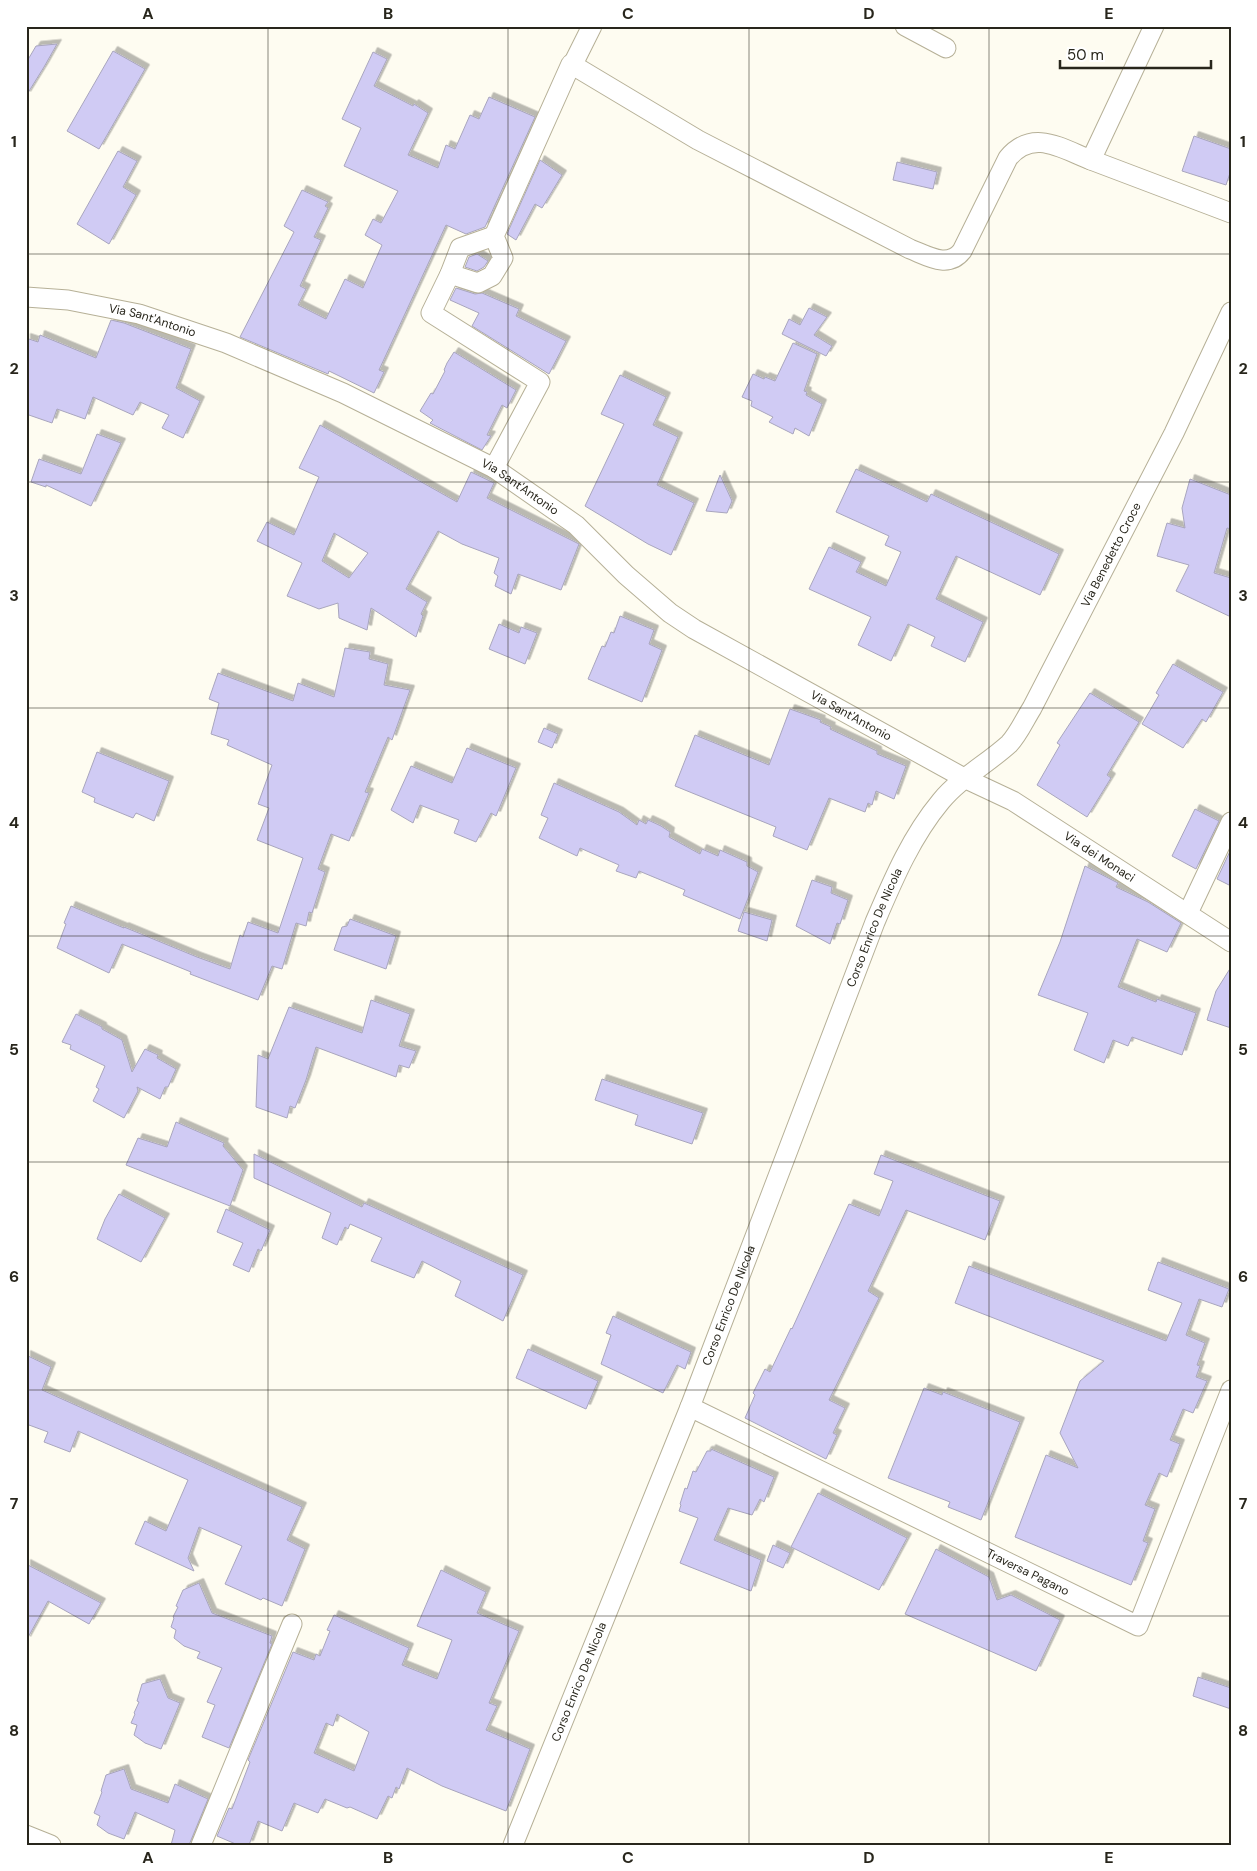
<svg xmlns="http://www.w3.org/2000/svg" width="1257" height="1871" font-family="'DM Sans',sans-serif">
	<defs>
		<filter id="shadow"><feDropShadow dx="4.5" dy="-4.5" stdDeviation="0" flood-color="#0004"/></filter>
	</defs>
	<rect width="100%" height="100%" fill="#fefcf1"/>
	<g fill="#d0cbf4" stroke="#a8a5bd" fill-rule="evenodd" filter="url(#shadow)">
		<path d="M 57,44 L 44,67 L 26,96 L 26,63 L 36,46 Z"/>
		<path d="M 113,51 L 145,69 L 99,149 L 67,131 Z"/>
		<path d="M 373,52 L 387,59 L 374,86 L 413,106 L 414,104 L 428,113 L 408,155 L 438,168 L 446,145 L 455,149 L 470,115 L 479,119 L 489,97 L 535,117 L 485,227 L 466,234 L 446,225 L 379,370 L 384,372 L 374,393 L 329,371 L 328,374 L 240,337 L 294,232 L 284,226 L 302,190 L 328,202 L 325,206 L 328,208 L 314,237 L 321,240 L 300,286 L 306,289 L 298,305 L 326,319 L 345,279 L 363,288 L 382,245 L 365,235 L 373,219 L 381,223 L 398,191 L 344,166 L 361,128 L 342,119 Z"/>
		<path d="M 1194,136 L 1231,149 L 1231,170 L 1226,185 L 1182,171 Z"/>
		<path d="M 118,151 L 137,161 L 123,187 L 136,195 L 109,244 L 77,224 Z"/>
		<path d="M 540,160 L 562,175 L 542,208 L 535,204 L 516,240 L 507,234 Z"/>
		<path d="M 897,162 L 937,172 L 933,189 L 893,180 Z"/>
		<path d="M 477,254 L 488,261 L 484,267 L 477,271 L 465,267 L 469,257 Z"/>
		<path d="M 456,288 L 475,294 L 482,293 L 519,309 L 516,316 L 566,341 L 549,374 L 472,326 L 479,313 L 450,300 Z"/>
		<path d="M 809,308 L 827,317 L 814,335 L 832,346 L 826,356 L 782,334 L 789,319 L 800,325 Z"/>
		<path d="M 111,320 L 124,323 L 191,349 L 176,388 L 200,401 L 183,438 L 162,428 L 169,415 L 140,402 L 133,415 L 93,397 L 85,419 L 57,409 L 52,423 L 26,414 L 26,338 L 38,342 L 40,335 L 96,358 Z"/>
		<path d="M 793,343 L 817,354 L 804,391 L 807,392 L 806,395 L 822,404 L 809,436 L 795,428 L 793,434 L 769,422 L 773,417 L 751,406 L 752,401 L 742,397 L 753,374 L 764,379 L 765,377 L 775,381 Z"/>
		<path d="M 454,352 L 516,390 L 507,408 L 502,405 L 487,435 L 491,436 L 482,450 L 430,423 L 433,420 L 420,411 L 431,393 L 433,394 L 445,371 L 444,370 L 447,363 Z"/>
		<path d="M 620,375 L 666,397 L 653,425 L 678,437 L 657,485 L 694,503 L 671,555 L 648,544 L 585,506 L 624,424 L 601,414 Z"/>
		<path d="M 320,425 L 457,502 L 471,472 L 494,483 L 487,498 L 579,544 L 561,590 L 518,574 L 511,594 L 495,586 L 498,576 L 494,573 L 499,558 L 462,544 L 438,531 L 406,589 L 427,602 L 421,614 L 423,616 L 416,637 L 371,608 L 367,630 L 339,618 L 338,603 L 319,609 L 287,596 L 302,563 L 257,541 L 267,522 L 294,535 L 319,477 L 299,468 ZM 334,533 L 368,553 L 349,578 L 322,561 Z"/>
		<path d="M 97,434 L 121,443 L 91,506 L 46,485 L 46,487 L 31,482 L 39,459 L 81,474 Z"/>
		<path d="M 856,469 L 927,502 L 931,494 L 1059,554 L 1040,595 L 956,556 L 936,599 L 983,622 L 965,662 L 931,646 L 935,637 L 908,624 L 891,661 L 858,645 L 871,617 L 809,589 L 829,547 L 861,562 L 856,572 L 886,586 L 901,552 L 885,545 L 889,536 L 836,512 Z"/>
		<path d="M 720,475 L 732,501 L 727,513 L 706,511 Z"/>
		<path d="M 1190,479 L 1231,495 L 1231,529 L 1227,528 L 1214,573 L 1231,578 L 1231,617 L 1176,591 L 1189,565 L 1157,556 L 1167,523 L 1185,528 L 1182,508 Z"/>
		<path d="M 620,616 L 654,630 L 649,644 L 662,650 L 642,702 L 588,679 L 602,646 L 605,647 L 611,632 L 614,633 Z"/>
		<path d="M 499,624 L 519,633 L 521,627 L 537,633 L 525,664 L 489,649 Z"/>
		<path d="M 345,648 L 370,652 L 369,659 L 388,664 L 384,685 L 410,690 L 392,740 L 388,737 L 365,792 L 369,793 L 349,841 L 331,834 L 318,869 L 325,872 L 312,913 L 309,912 L 306,926 L 296,923 L 282,969 L 272,966 L 258,1000 L 190,974 L 191,972 L 122,944 L 109,973 L 57,948 L 66,924 L 64,923 L 71,906 L 124,928 L 124,927 L 197,957 L 230,969 L 240,935 L 243,937 L 248,922 L 278,933 L 303,858 L 257,840 L 269,808 L 258,804 L 272,765 L 227,745 L 229,740 L 211,734 L 219,703 L 209,699 L 218,673 L 293,701 L 298,683 L 334,697 Z"/>
		<path d="M 1173,664 L 1223,692 L 1206,722 L 1202,719 L 1183,748 L 1142,724 L 1159,695 L 1156,693 Z"/>
		<path d="M 1090,693 L 1139,722 L 1107,775 L 1111,778 L 1087,817 L 1037,785 L 1060,745 L 1057,743 Z"/>
		<path d="M 790,709 L 821,720 L 820,722 L 831,727 L 830,729 L 877,751 L 877,754 L 906,766 L 894,799 L 876,791 L 872,805 L 868,803 L 865,812 L 829,798 L 807,850 L 773,836 L 776,827 L 675,786 L 695,735 L 769,765 Z"/>
		<path d="M 544,728 L 558,734 L 552,748 L 538,742 Z"/>
		<path d="M 467,748 L 516,768 L 496,816 L 491,813 L 476,842 L 454,833 L 459,820 L 420,805 L 413,823 L 391,810 L 411,766 L 452,783 Z"/>
		<path d="M 97,752 L 169,781 L 154,821 L 136,813 L 133,818 L 94,802 L 95,798 L 82,792 Z"/>
		<path d="M 554,783 L 619,812 L 637,825 L 639,820 L 646,824 L 648,820 L 661,826 L 670,832 L 669,837 L 700,854 L 702,849 L 718,856 L 720,850 L 747,862 L 747,866 L 758,872 L 740,919 L 683,895 L 685,890 L 639,871 L 636,878 L 616,871 L 619,865 L 580,848 L 577,856 L 539,838 L 548,818 L 541,815 Z"/>
		<path d="M 1195,809 L 1219,821 L 1196,869 L 1172,856 Z"/>
		<path d="M 1231,849 L 1231,886 L 1217,879 Z"/>
		<path d="M 1085,866 L 1118,883 L 1116,887 L 1148,902 L 1181,923 L 1167,952 L 1137,939 L 1118,987 L 1156,1002 L 1157,999 L 1196,1013 L 1182,1055 L 1132,1037 L 1128,1046 L 1113,1040 L 1104,1063 L 1090,1057 L 1074,1050 L 1088,1013 L 1038,995 L 1060,942 Z"/>
		<path d="M 812,880 L 832,887 L 831,893 L 848,900 L 840,924 L 837,923 L 830,944 L 796,926 Z"/>
		<path d="M 744,912 L 772,920 L 767,941 L 738,931 Z"/>
		<path d="M 350,919 L 396,936 L 386,969 L 334,950 L 342,927 L 347,926 Z"/>
		<path d="M 1231,967 L 1231,1028 L 1207,1020 L 1216,991 Z"/>
		<path d="M 371,1000 L 410,1014 L 399,1046 L 416,1051 L 409,1068 L 399,1065 L 396,1077 L 316,1047 L 306,1080 L 295,1108 L 290,1106 L 287,1118 L 256,1107 L 258,1055 L 268,1059 L 289,1007 L 362,1033 Z"/>
		<path d="M 76,1014 L 102,1027 L 102,1029 L 122,1040 L 132,1072 L 145,1049 L 158,1055 L 157,1058 L 176,1069 L 168,1087 L 165,1087 L 160,1099 L 137,1087 L 138,1091 L 124,1118 L 93,1101 L 99,1089 L 96,1087 L 105,1066 L 70,1049 L 71,1045 L 62,1042 Z"/>
		<path d="M 602,1079 L 703,1113 L 692,1144 L 635,1125 L 638,1115 L 595,1100 Z"/>
		<path d="M 176,1122 L 224,1143 L 223,1146 L 243,1170 L 230,1206 L 126,1165 L 138,1138 L 167,1147 Z"/>
		<path d="M 254,1154 L 362,1207 L 364,1203 L 523,1275 L 503,1321 L 455,1296 L 461,1281 L 422,1261 L 414,1278 L 371,1261 L 382,1238 L 350,1224 L 348,1229 L 345,1227 L 337,1245 L 322,1238 L 331,1213 L 254,1178 Z"/>
		<path d="M 881,1155 L 1000,1201 L 985,1240 L 906,1210 L 868,1291 L 879,1298 L 829,1400 L 845,1408 L 833,1433 L 837,1435 L 826,1459 L 745,1418 L 755,1395 L 753,1393 L 765,1369 L 770,1372 L 791,1328 L 792,1329 L 849,1204 L 879,1216 L 893,1181 L 874,1174 Z"/>
		<path d="M 119,1194 L 165,1218 L 141,1262 L 97,1239 L 105,1219 Z"/>
		<path d="M 226,1209 L 270,1230 L 261,1251 L 258,1249 L 249,1272 L 233,1265 L 243,1243 L 217,1232 Z"/>
		<path d="M 1158,1262 L 1229,1289 L 1222,1307 L 1199,1299 L 1186,1335 L 1205,1343 L 1197,1365 L 1200,1366 L 1196,1377 L 1207,1381 L 1193,1413 L 1183,1409 L 1170,1440 L 1180,1444 L 1167,1477 L 1159,1473 L 1145,1505 L 1155,1509 L 1143,1541 L 1148,1543 L 1131,1585 L 1015,1537 L 1046,1455 L 1078,1468 L 1060,1433 L 1080,1381 L 1104,1361 L 955,1303 L 969,1266 L 1166,1341 L 1182,1303 L 1148,1290 Z"/>
		<path d="M 613,1316 L 691,1352 L 685,1369 L 677,1365 L 663,1393 L 601,1364 L 611,1335 L 606,1333 Z"/>
		<path d="M 528,1349 L 598,1381 L 586,1409 L 516,1378 Z"/>
		<path d="M 26,1355 L 51,1367 L 42,1390 L 302,1507 L 287,1540 L 305,1549 L 282,1606 L 263,1598 L 261,1600 L 225,1584 L 242,1546 L 199,1527 L 188,1558 L 194,1571 L 135,1544 L 145,1521 L 166,1531 L 188,1480 L 78,1431 L 70,1452 L 44,1442 L 48,1432 L 29,1425 L 28,1428 L 26,1428 Z"/>
		<path d="M 924,1388 L 942,1395 L 943,1392 L 1020,1422 L 981,1520 L 948,1507 L 950,1502 L 888,1478 Z"/>
		<path d="M 711,1449 L 774,1477 L 764,1502 L 760,1499 L 752,1515 L 728,1508 L 714,1540 L 761,1560 L 751,1591 L 680,1563 L 698,1518 L 679,1511 L 681,1505 L 680,1504 L 685,1488 L 687,1489 L 693,1471 L 696,1472 L 707,1451 L 711,1451 Z"/>
		<path d="M 818,1493 L 907,1538 L 879,1590 L 791,1547 Z"/>
		<path d="M 773,1545 L 790,1553 L 783,1568 L 767,1561 Z"/>
		<path d="M 936,1549 L 989,1577 L 997,1600 L 1011,1595 L 1060,1620 L 1036,1671 L 905,1614 Z"/>
		<path d="M 26,1564 L 101,1603 L 89,1624 L 48,1601 L 26,1641 Z"/>
		<path d="M 441,1570 L 486,1592 L 477,1613 L 519,1631 L 489,1703 L 497,1706 L 486,1730 L 530,1749 L 506,1811 L 442,1786 L 407,1768 L 399,1789 L 396,1787 L 392,1798 L 388,1796 L 377,1819 L 350,1807 L 347,1808 L 325,1799 L 318,1813 L 294,1803 L 282,1831 L 258,1821 L 249,1845 L 238,1845 L 217,1836 L 229,1808 L 232,1809 L 250,1762 L 248,1760 L 293,1652 L 314,1660 L 316,1654 L 320,1656 L 330,1631 L 327,1630 L 334,1615 L 409,1648 L 402,1665 L 437,1679 L 452,1640 L 417,1626 ZM 337,1714 L 369,1732 L 354,1771 L 314,1753 L 326,1723 L 333,1726 Z"/>
		<path d="M 199,1583 L 212,1613 L 272,1636 L 270,1643 L 272,1644 L 229,1748 L 202,1737 L 215,1705 L 207,1702 L 222,1668 L 197,1658 L 200,1652 L 184,1646 L 174,1638 L 176,1630 L 171,1627 L 174,1618 L 173,1617 L 178,1607 L 176,1606 L 183,1590 Z"/>
		<path d="M 1198,1677 L 1231,1688 L 1231,1709 L 1193,1696 Z"/>
		<path d="M 160,1679 L 168,1698 L 180,1703 L 161,1749 L 145,1743 L 134,1735 L 137,1725 L 131,1723 L 135,1714 L 134,1713 L 139,1702 L 137,1701 L 142,1684 Z"/>
		<path d="M 124,1769 L 131,1789 L 168,1803 L 175,1784 L 208,1799 L 189,1845 L 171,1845 L 175,1830 L 135,1812 L 124,1839 L 108,1833 L 97,1825 L 100,1816 L 94,1813 L 102,1792 L 101,1791 L 106,1775 Z"/>
	</g>
	<g fill="none" stroke-linecap="round" stroke-linejoin="round">
		<defs>
			<g id="minor">
				<path d="M 905,26 L 946,48"/>
				<path d="M 574,62 L 592,26"/>
				<path d="M 1091,160 L 1231,213"/>
				<path d="M 450,274 L 478,283 L 492,276 L 503,258 L 494,236 L 571,64 L 698,140 L 910,249 C 928,256 948,269 962,251 L 1008,158 C 1033,128 1062,149 1091,160 L 1154,26"/>
				<path id="s1" d="M 26,297 L 68,300 L 139,314 L 226,343 L 343,393 L 494,468 L 576,525 L 626,575 L 670,613 L 694,629 L 964,778 L 1013,801 L 1231,942"/>
				<path d="M 494,468 L 540,382 L 431,313 L 450,274 L 460,248 L 494,236"/>
				<path d="M 1188,913 L 1231,822"/>
				<path id="s2" d="M 690,1407 L 1138,1626 L 1231,1390"/>
				<path d="M 26,1835 L 51,1845"/>
				<path d="M 201,1845 L 292,1624"/>
				<path id="s3" d="M 513,1845 L 690,1407 L 875,922 C 893,880 911,837 941,801 C 960,778 987,764 1009,744 C 1018,735 1025,719 1032,708 L 1174,433 L 1231,312"/>
			</g>
		</defs>
		<use href="#minor" stroke="#b6b097" stroke-width="21"/>
		<use href="#minor" stroke="#fff" stroke-width="19"/>
	</g>
	<path fill="none" stroke="#28261c" stroke-width="1" stroke-opacity="0.55" d="M 268,26 L 268,1845M 508,26 L 508,1845M 749,26 L 749,1845M 989,26 L 989,1845M 26,254 L 1231,254M 26,482 L 1231,482M 26,708 L 1231,708M 26,936 L 1231,936M 26,1162 L 1231,1162M 26,1390 L 1231,1390M 26,1616 L 1231,1616"/>
	<g text-anchor="middle" stroke-width="5" stroke-linejoin="round" paint-order="stroke">
		<g font-size="12" fill="#28261c" stroke="#fff">
			<text dy="4" stroke="none"><textPath href="#s1" startOffset="129">Via Sant'Antonio</textPath></text>
			<text dy="4" stroke="none"><textPath href="#s1" startOffset="534">Via Sant'Antonio</textPath></text>
			<text dy="4" stroke="none"><textPath href="#s3" startOffset="1434">Via Benedetto Croce</textPath></text>
			<text dy="4" stroke="none"><textPath href="#s1" startOffset="939">Via Sant'Antonio</textPath></text>
			<text dy="4" stroke="none"><textPath href="#s1" startOffset="1225">Via dei Monaci</textPath></text>
			<text dy="4" stroke="none"><textPath href="#s3" startOffset="986">Corso Enrico De Nicola</textPath></text>
			<text dy="4" stroke="none"><textPath href="#s3" startOffset="581">Corso Enrico De Nicola</textPath></text>
			<text dy="4" stroke="none"><textPath href="#s2" startOffset="376">Traversa Pagano</textPath></text>
			<text dy="4" stroke="none"><textPath href="#s3" startOffset="176">Corso Enrico De Nicola</textPath></text>
		</g>
	</g>
	<rect width="1257" height="1871" fill="none" stroke="#ffffff" stroke-width="55"/>
	<path d="M1060 60v8h151v-8" fill="none" stroke="#28261c" stroke-width="2.5"/>
	<text x="1067" y="60" font-size="15" fill="#28261c" stroke="#ffffff" stroke-width="4" paint-order="stroke">50 m</text>
	<rect x="28" y="28" width="1202" height="1816" fill="none" stroke="#28261c" stroke-width="2"/>
	<g font-size="16" text-anchor="middle" font-weight="bold" fill="#28261c">
		<text x="148" y="19">A</text>
		<text x="388" y="19">B</text>
		<text x="628" y="19">C</text>
		<text x="869" y="19">D</text>
		<text x="1109" y="19">E</text>
		<text x="14" y="147">1</text>
		<text x="1243" y="147">1</text>
		<text x="14" y="374">2</text>
		<text x="1243" y="374">2</text>
		<text x="14" y="601">3</text>
		<text x="1243" y="601">3</text>
		<text x="14" y="828">4</text>
		<text x="1243" y="828">4</text>
		<text x="14" y="1055">5</text>
		<text x="1243" y="1055">5</text>
		<text x="14" y="1282">6</text>
		<text x="1243" y="1282">6</text>
		<text x="14" y="1509">7</text>
		<text x="1243" y="1509">7</text>
		<text x="14" y="1736">8</text>
		<text x="1243" y="1736">8</text>
		<text x="148" y="1863">A</text>
		<text x="388" y="1863">B</text>
		<text x="628" y="1863">C</text>
		<text x="869" y="1863">D</text>
		<text x="1109" y="1863">E</text>
	</g>
</svg>
